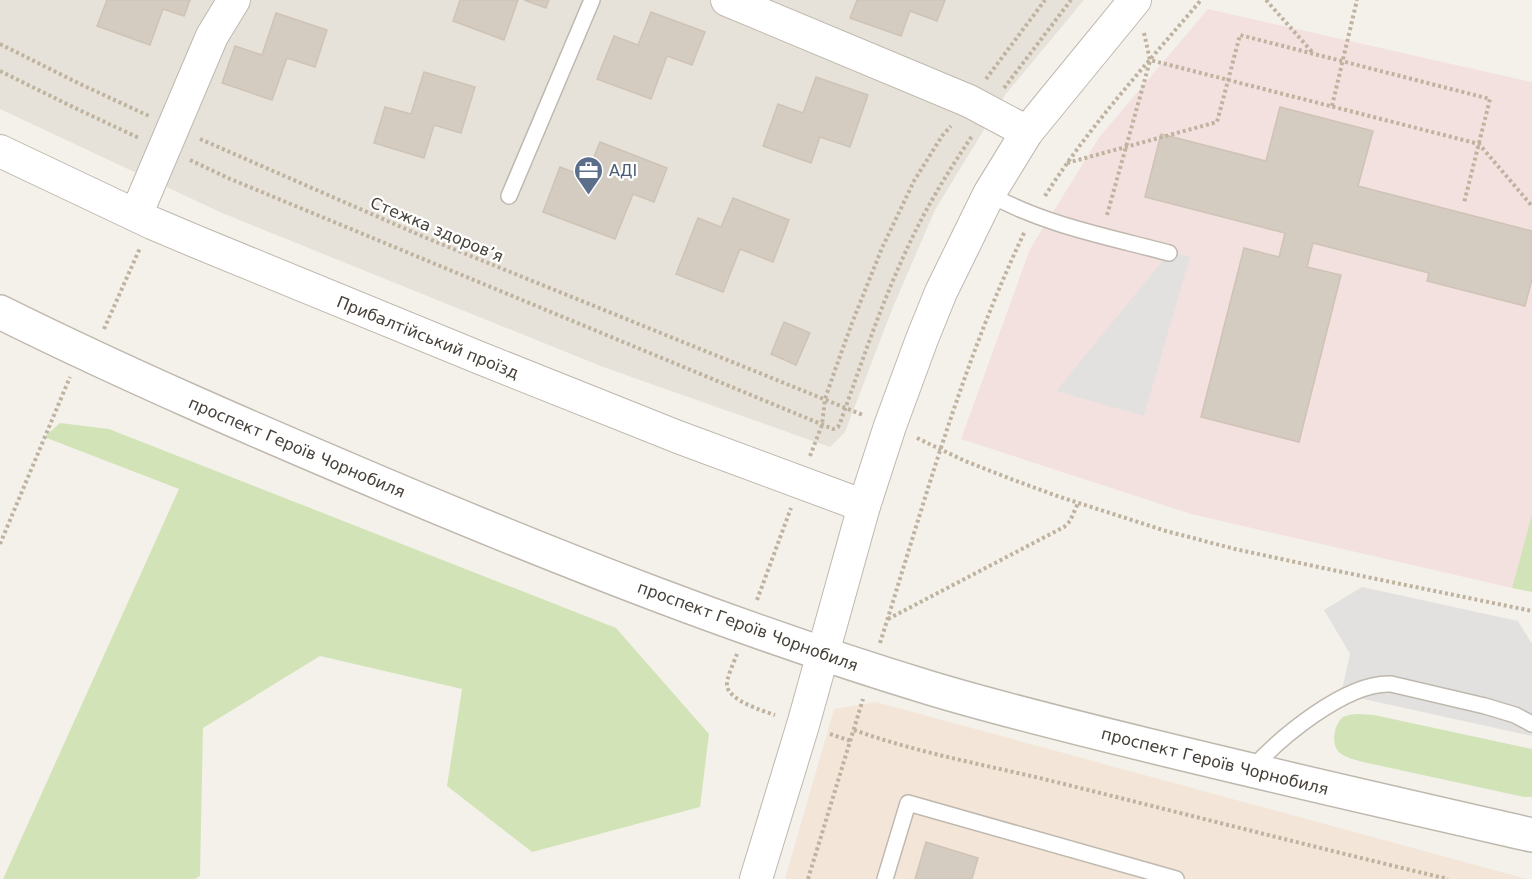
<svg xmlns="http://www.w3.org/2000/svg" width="1532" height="879" font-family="'DejaVu Sans',sans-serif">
	<rect width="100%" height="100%" fill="#f4f1eb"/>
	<path fill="#e7e2d9" d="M 0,0 L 1084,0 L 1005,95 L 935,210 L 893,307 L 845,432 L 830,447 L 603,367 L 222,213 L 0,109 Z"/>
	<path fill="#f3e6d8" d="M 876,702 L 1527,879 L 785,879 L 834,709 Z"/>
	<path fill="#f3e1e0" d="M 1208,9 L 1532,82 L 1532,514 L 1512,588 L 1191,514 L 961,439 L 1030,249 L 1100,136 Z"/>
	<g fill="#d2e4b7">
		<path d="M 60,423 L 109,429 L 616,628 L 709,734 L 700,807 L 532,852 L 447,786 L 462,689 L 320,656 L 203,728 L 200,876 L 195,879 L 3,879 L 179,489 L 44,437 Z"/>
		<path d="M 1532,514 L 1532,592 L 1512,588 Z"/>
		<path d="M 1358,714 L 1374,715 L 1532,749 L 1532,797 L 1524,797 L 1363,762 C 1356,760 1346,758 1340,753 C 1330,745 1334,724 1343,717 C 1347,715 1353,714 1358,714 Z"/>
	</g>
	<g fill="#e3e1df">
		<path d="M 1169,253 L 1190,256 L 1144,416 L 1056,391 Z"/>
		<path d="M 1362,587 L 1518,621 L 1532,644 L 1532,736 L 1341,694 L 1350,654 L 1324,610 Z"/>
	</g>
	<g fill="#d4ccc1" stroke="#cfc3b5" stroke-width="1.5">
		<path d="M 107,0 L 190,0 L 184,16 L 163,9 L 150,45 L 97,26 Z"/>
		<path d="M 460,0 L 518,0 L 504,40 L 453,21 Z"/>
		<path d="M 524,0 L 549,0 L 546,8 Z"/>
		<path d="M 857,0 L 945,0 L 937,21 L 910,11 L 901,36 L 850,18 Z"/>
		<path d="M 651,12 L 705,32 L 692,65 L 667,56 L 651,99 L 597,79 L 614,36 L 638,45 Z"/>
		<path d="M 276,13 L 327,30 L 315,67 L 287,58 L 272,100 L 222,83 L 235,46 L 262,55 Z"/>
		<path d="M 424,72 L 475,87 L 461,133 L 434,125 L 424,158 L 374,143 L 385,107 L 411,114 Z"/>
		<path d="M 816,77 L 868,95 L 850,147 L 820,137 L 811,163 L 763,146 L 778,104 L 803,113 Z"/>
		<path d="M 1280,107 L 1373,131 L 1358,186 L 1532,231 L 1532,279 L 1525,306 L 1427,281 L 1429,273 L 1313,243 L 1307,267 L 1341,275 L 1299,442 L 1201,417 L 1244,248 L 1279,257 L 1285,233 L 1145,197 L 1161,134 L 1266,161 Z"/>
		<path d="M 600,142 L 667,168 L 654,202 L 633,194 L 615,239 L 543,212 L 560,167 L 586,177 Z"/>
		<path d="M 733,198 L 789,220 L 773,262 L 740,249 L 723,292 L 676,274 L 698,218 L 721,227 Z"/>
		<path d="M 784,322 L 810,333 L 796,365 L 771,354 Z"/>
		<path d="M 926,842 L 978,858 L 972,879 L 915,879 Z"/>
	</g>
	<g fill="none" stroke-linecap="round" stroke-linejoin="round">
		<defs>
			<g id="service">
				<path d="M 989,194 C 1044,225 1109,237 1169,253"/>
				<path d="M 509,196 L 592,0"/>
				<path d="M 1250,771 C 1279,738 1346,682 1391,684 L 1485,706 L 1515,715 L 1532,724"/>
				<path d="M 885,879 L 908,803 L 1176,879"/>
			</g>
			<g id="minor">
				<path d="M 727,0 L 969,101 L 1027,132"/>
				<path d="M 0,151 L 152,223 L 197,242 L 480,358 L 678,437 L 864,506"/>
				<path d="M 136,215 L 212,36 L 234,0"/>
				<path d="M 756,879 L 803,725 L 864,506 L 890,426 L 922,339 L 941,292 L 989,194 L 1027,132 L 1135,0"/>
			</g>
			<path id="tertiary" d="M 0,312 C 127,375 257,431 387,486 C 565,561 745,632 930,688 C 1003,710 1077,728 1151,746 C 1277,777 1405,806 1532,835"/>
		</defs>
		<use href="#service" stroke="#bfb8ae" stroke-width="18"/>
		<use href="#minor" stroke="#bfb8ae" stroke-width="34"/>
		<use href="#tertiary" stroke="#bfb8ae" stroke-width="36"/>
		<g stroke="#bfb3a0" stroke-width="4" stroke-dasharray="3 3" stroke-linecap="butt">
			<path d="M 1266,0 L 1313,53"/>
			<path d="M 1144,33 L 1150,60 L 1479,144 L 1532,206"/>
			<path d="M 0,44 L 78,83 L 149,116"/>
			<path d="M 0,71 L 75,108 L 139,138"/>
			<path d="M 986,79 L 1045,0"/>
			<path d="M 1004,88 L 1071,0"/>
			<path d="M 1332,106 L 1357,0"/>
			<path d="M 200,139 L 424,237 L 863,415"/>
			<path d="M 190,160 L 228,178 L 833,429 L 838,427 L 840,423 C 861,365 880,307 906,251 C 924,211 947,173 972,136"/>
			<path d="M 1067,163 L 1217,122 L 1240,35 L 1490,99 L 1464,203"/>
			<path d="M 1045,196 C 1090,125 1147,64 1201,0"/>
			<path d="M 1107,215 L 1150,61"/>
			<path d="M 104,329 L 140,248"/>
			<path d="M 917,438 L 965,461 L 1011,479 L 1060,497 L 1166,531 L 1235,549 L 1323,568 L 1532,611"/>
			<path d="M 810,456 L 822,425 L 825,399 L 835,370 L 852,323 L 882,248 L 914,181 L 942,136 L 951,126"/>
			<path d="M 0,544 L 70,377"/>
			<path d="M 757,600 L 791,508"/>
			<path d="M 888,619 L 1064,527 L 1070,521 L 1078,503"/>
			<path d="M 880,643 C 924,504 962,363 1025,231"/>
			<path d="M 737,654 C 734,662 726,679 727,686 C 730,701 763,711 775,715"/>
			<path d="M 854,730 C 921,754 992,766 1060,783 C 1189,815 1318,848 1448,879"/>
			<path d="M 830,734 L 851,741"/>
			<path d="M 808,879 L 863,699"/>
		</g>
		<use href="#service" stroke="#fff" stroke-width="15"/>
		<use href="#minor" stroke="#fff" stroke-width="32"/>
		<use href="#tertiary" stroke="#fff" stroke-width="33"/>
	</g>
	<defs>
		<symbol id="office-pin" viewBox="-11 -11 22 30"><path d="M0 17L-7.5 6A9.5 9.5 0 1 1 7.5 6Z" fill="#5c6f8a" stroke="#fff"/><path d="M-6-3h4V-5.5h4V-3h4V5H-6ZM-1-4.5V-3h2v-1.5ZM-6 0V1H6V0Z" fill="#fff"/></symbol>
	</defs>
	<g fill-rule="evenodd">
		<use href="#office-pin" x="572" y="154" width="33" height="45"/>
	</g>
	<g text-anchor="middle" stroke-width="4.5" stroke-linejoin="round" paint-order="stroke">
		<g font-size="16" fill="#4e5e75" stroke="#fff" text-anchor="start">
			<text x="609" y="176">АДІ</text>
		</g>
		<g font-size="16" fill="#474139" stroke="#fff">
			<text transform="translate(437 229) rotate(23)" y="6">Стежка здоров’я</text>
			<text transform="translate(428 337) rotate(22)" y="6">Прибалтійський проїзд</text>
			<text transform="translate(297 447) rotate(23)" y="6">проспект Героїв Чорнобиля</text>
			<text transform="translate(748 626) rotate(20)" y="6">проспект Героїв Чорнобиля</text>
			<text transform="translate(1215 761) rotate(14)" y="6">проспект Героїв Чорнобиля</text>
		</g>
	</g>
</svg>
